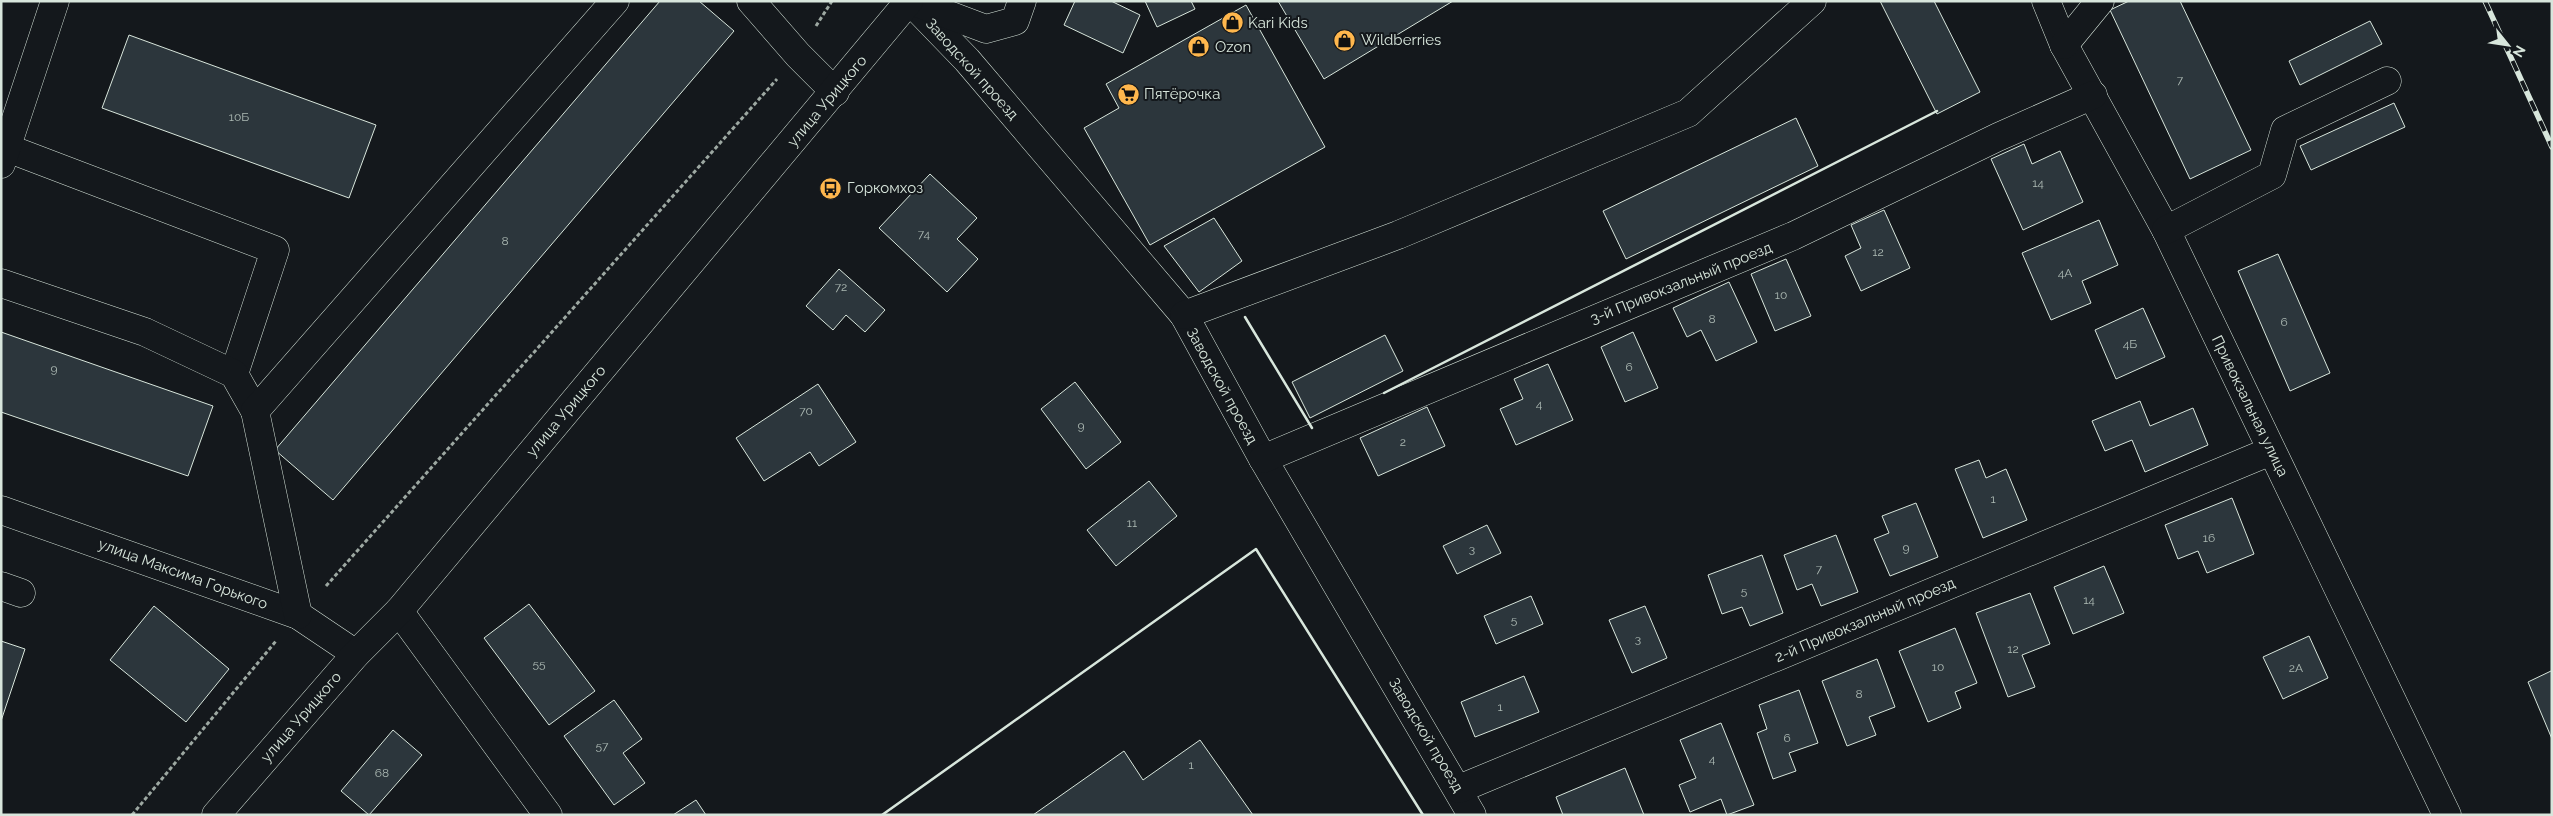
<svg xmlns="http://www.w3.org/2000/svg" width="2553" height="816" font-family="Raleway,sans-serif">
	<rect width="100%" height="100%" fill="#14181c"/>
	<g fill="#2c363c" stroke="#d8e6dc">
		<path d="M 660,1 L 699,1 L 734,31 L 333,500 L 275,450 Z"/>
		<path d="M 1075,1 L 1111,1 L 1140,15 L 1123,53 L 1064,25 Z"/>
		<path d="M 1145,1 L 1191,1 L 1195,9 L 1157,27 Z"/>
		<path d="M 1278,1 L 1453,1 L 1324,79 Z"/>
		<path d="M 1880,1 L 1934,1 L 1980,92 L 1937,114 Z"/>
		<path d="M 2129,1 L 2180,1 L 2251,150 L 2190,179 L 2110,10 Z"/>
		<path d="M 1246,5 L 1325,147 L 1150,245 L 1084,128 L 1119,108 L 1106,84 Z"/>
		<path d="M 2370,21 L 2382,44 L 2300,85 L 2289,61 Z"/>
		<path d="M 129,35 L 376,125 L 349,198 L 102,108 Z"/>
		<path d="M 2394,103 L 2405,127 L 2311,170 L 2300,146 Z"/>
		<path d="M 1796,118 L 1818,166 L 1626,259 L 1603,211 Z"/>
		<path d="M 2024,144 L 2032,164 L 2060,151 L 2083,202 L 2023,230 L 1991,159 Z"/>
		<path d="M 930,174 L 977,218 L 957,239 L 978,259 L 947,292 L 879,228 Z"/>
		<path d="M 1884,210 L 1910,268 L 1861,291 L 1845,256 L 1861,248 L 1851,225 Z"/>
		<path d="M 1214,218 L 1242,261 L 1199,292 L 1164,246 Z"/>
		<path d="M 2099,220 L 2118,265 L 2082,281 L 2091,303 L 2051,320 L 2022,253 Z"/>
		<path d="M 2278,254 L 2330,373 L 2290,391 L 2238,271 Z"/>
		<path d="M 1786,259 L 1811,316 L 1775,331 L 1751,274 Z"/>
		<path d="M 839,269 L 885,310 L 865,332 L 846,315 L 833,330 L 806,306 Z"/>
		<path d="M 1729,282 L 1757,342 L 1716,361 L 1701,330 L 1687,337 L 1673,308 Z"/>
		<path d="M 2143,308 L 2165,357 L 2116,379 L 2095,330 Z"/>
		<path d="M 1,332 L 213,406 L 188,476 L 1,412 Z"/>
		<path d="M 1633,332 L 1658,388 L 1625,402 L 1601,347 Z"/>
		<path d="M 1385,335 L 1403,371 L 1310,418 L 1292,382 Z"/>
		<path d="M 1548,364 L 1573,420 L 1516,445 L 1500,409 L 1523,399 L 1514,379 Z"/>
		<path d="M 1075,382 L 1121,442 L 1086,469 L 1041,409 Z"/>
		<path d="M 818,384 L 856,442 L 819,466 L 810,452 L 764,481 L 736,438 Z"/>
		<path d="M 2140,401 L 2150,426 L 2193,408 L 2208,445 L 2145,472 L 2132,440 L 2105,451 L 2092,421 Z"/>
		<path d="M 1427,407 L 1445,446 L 1378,476 L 1360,438 Z"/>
		<path d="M 1979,460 L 1986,478 L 2006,469 L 2027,520 L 1983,538 L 1955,469 Z"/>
		<path d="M 1149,481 L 1177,516 L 1116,566 L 1087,530 Z"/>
		<path d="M 2232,498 L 2254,554 L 2207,573 L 2198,551 L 2178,559 L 2165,525 Z"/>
		<path d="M 1916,503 L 1938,557 L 1890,576 L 1874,539 L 1889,533 L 1882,516 Z"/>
		<path d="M 1487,525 L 1501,553 L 1457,574 L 1443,546 Z"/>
		<path d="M 1836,535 L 1858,592 L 1821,606 L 1812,584 L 1797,590 L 1784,555 Z"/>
		<path d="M 1762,555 L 1783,613 L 1750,626 L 1742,607 L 1722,614 L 1708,575 Z"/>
		<path d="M 2104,566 L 2124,613 L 2073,634 L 2054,587 Z"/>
		<path d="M 2030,593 L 2050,644 L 2022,655 L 2035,687 L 2008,697 L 1976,613 Z"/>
		<path d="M 1531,596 L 1543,624 L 1496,644 L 1484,616 Z"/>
		<path d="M 529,604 L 595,691 L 549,725 L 484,638 Z"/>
		<path d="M 154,606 L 229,669 L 186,722 L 110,660 Z"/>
		<path d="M 1645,606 L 1667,658 L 1632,673 L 1609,620 Z"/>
		<path d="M 1955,628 L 1977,683 L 1955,692 L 1961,708 L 1928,722 L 1899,651 Z"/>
		<path d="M 2309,636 L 2328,678 L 2283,699 L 2263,657 Z"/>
		<path d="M 1,641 L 25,649 L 1,721 Z"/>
		<path d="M 1877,659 L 1895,707 L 1869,717 L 1876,735 L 1847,746 L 1822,681 Z"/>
		<path d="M 2551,671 L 2552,672 L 2552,739 L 2528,682 Z"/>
		<path d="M 1524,676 L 1539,712 L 1475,737 L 1461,702 Z"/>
		<path d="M 1799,690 L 1818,743 L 1789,753 L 1796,771 L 1773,779 L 1757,733 L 1767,729 L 1759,705 Z"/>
		<path d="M 614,700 L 642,739 L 623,753 L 645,783 L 614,805 L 564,736 Z"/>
		<path d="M 1721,723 L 1754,805 L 1727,815 L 1721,799 L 1690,812 L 1679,785 L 1696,778 L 1680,740 Z"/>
		<path d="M 393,730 L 422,755 L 369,815 L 341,791 Z"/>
		<path d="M 1200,740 L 1253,815 L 1033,815 L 1124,751 L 1143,780 Z"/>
		<path d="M 1625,768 L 1644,815 L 1563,815 L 1556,797 Z"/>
		<path d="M 696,800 L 706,815 L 673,815 Z"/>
	</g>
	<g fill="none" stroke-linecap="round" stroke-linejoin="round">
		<defs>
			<g id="minor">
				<path d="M 751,1 L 798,55 L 835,92"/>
				<path d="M 910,1 L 967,60 L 1184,315 L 1263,459 L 1472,815"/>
				<path d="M 2046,1 L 2064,45 L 2166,230 L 2447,815"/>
				<path d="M 917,3 L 986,29 L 1015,21 L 1022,1"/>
				<path d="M 2064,45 L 2100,1"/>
				<path d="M 7,148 L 275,250 L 234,374"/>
				<path d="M 1,164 L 55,1"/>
				<path d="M 2166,230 L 2272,175 L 2285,130 L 2387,81"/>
				<path d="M 1,283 L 145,332 L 234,374 L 255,411"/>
				<path d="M 1184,315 L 1398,235 L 1688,113 L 1812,1"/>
				<path d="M 1263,459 L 1793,236 L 1998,137 L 2093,95"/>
				<path d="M 1,510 L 298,615 L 356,654"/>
				<path d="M 1,586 L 21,593"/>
				<path d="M 399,611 L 548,815"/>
				<path d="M 298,615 L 255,411 L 615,1"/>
				<path d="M 1459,789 L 2271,451"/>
				<path d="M 216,815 L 356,654 L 399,611 L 909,1"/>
			</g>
		</defs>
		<use href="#minor" stroke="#d8e6dc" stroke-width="29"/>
		<g stroke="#9da8a2" stroke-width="3" stroke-dasharray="4 2.5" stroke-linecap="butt">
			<path d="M 816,26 L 832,1"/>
			<path d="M 326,586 L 777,79"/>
			<path d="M 132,815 L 276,641"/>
		</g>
		<use href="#minor" stroke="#14181c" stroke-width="28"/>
		<defs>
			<path id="rail" d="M 2485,1 L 2552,147"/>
		</defs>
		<use href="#rail" stroke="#d8e6dc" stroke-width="5.5"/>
		<use href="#rail" stroke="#14181c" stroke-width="4" stroke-dasharray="11" stroke-linecap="butt"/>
		<g stroke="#d8e6dc" stroke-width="2.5">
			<path d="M 1245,317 L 1312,428"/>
			<path d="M 1384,393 L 1937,111"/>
			<path d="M 882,815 L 1256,549 L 1423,815"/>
		</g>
	</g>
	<defs>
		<symbol id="shop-disc" viewBox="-11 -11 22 22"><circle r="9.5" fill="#ffb74d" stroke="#14181c"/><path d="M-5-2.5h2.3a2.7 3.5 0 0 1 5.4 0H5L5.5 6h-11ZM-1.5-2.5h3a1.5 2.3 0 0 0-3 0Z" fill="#111"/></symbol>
		<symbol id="supermarket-disc" viewBox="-11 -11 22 22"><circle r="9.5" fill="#ffb74d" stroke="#14181c"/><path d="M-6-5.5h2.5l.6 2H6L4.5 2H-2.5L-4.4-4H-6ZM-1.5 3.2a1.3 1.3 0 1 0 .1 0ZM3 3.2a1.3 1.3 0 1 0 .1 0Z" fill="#111"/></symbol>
		<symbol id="bus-disc" viewBox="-11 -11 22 22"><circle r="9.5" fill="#ffb74d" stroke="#14181c"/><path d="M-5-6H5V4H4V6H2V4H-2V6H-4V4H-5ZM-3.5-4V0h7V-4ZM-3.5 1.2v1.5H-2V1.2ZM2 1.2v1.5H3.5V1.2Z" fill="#111"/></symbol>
	</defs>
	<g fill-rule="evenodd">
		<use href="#shop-disc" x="1220" y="10" width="25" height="25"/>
		<use href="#shop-disc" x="1332" y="28" width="25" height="25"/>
		<use href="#shop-disc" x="1186" y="34" width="25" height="25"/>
		<use href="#supermarket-disc" x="1116" y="82" width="25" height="25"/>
		<use href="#bus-disc" x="818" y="176" width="25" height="25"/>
	</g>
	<g text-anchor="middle" stroke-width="4" stroke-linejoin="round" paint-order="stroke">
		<g font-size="12" fill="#adbab4">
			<text x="2180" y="84">7</text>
			<text x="239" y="121">10Б</text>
			<text x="2038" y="187">14</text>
			<text x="924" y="238">74</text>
			<text x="505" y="245">8</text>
			<text x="1878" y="256">12</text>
			<text x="2065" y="277">4А</text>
			<text x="841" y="291">72</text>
			<text x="1781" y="299">10</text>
			<text x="1712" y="323">8</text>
			<text x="2284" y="326">6</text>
			<text x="2130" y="348">4Б</text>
			<text x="1629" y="371">6</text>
			<text x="54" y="373">9</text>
			<text x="1539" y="408">4</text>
			<text x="806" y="415">70</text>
			<text x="1081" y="430">9</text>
			<text x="1403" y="446">2</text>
			<text x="1993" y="503">1</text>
			<text x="1132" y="527">11</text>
			<text x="2209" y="542">16</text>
			<text x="1906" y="552">9</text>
			<text x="1472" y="553">3</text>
			<text x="1819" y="573">7</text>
			<text x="1744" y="595">5</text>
			<text x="2089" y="604">14</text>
			<text x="1514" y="624">5</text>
			<text x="1638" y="643">3</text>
			<text x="2013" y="653">12</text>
			<text x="539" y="668">55</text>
			<text x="1938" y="671">10</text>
			<text x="2296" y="672">2А</text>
			<text x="1859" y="698">8</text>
			<text x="1500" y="711">1</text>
			<text x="1787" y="742">6</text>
			<text x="602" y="750">57</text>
			<text x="1712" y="763">4</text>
			<text x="1191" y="769">1</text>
			<text x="382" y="777">68</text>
		</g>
		<g font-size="15" fill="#d8e6dc" stroke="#14181c" text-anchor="start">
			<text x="1248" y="28">Kari Kids</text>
			<text x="1361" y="45">Wildberries</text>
			<text x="1215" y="52">Ozon</text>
			<text x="1144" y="99">Пятёрочка</text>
			<text x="847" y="193">Горкомхоз</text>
		</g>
		<g font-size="15" fill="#d8e6dc" stroke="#14181c">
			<text transform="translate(972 69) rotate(48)" y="5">Заводской проезд</text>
			<text transform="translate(827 101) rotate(-50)" y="5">улица Урицкого</text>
			<text transform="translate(1681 283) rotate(-22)" y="5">3-й Привокзальный проезд</text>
			<text transform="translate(1222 386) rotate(61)" y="5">Заводской проезд</text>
			<text transform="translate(2250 406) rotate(64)" y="5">Привокзальная улица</text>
			<text transform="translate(566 411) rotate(-50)" y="5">улица Урицкого</text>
			<text transform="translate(183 574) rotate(20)" y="5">улица Максима Горького</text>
			<text transform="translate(1865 620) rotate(-23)" y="5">2-й Привокзальный проезд</text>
			<text transform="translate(301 717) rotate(-49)" y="5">улица Урицкого</text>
			<text transform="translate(1426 735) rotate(59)" y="5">Заводской проезд</text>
		</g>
	</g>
	<rect width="2553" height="816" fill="none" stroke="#d8e6dc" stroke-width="5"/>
	<g transform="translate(2508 45) rotate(120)" stroke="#14181c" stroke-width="4" paint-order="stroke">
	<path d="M0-4L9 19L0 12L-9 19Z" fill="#d8e6dc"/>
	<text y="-8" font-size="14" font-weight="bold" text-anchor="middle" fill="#d8e6dc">N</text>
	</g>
</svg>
